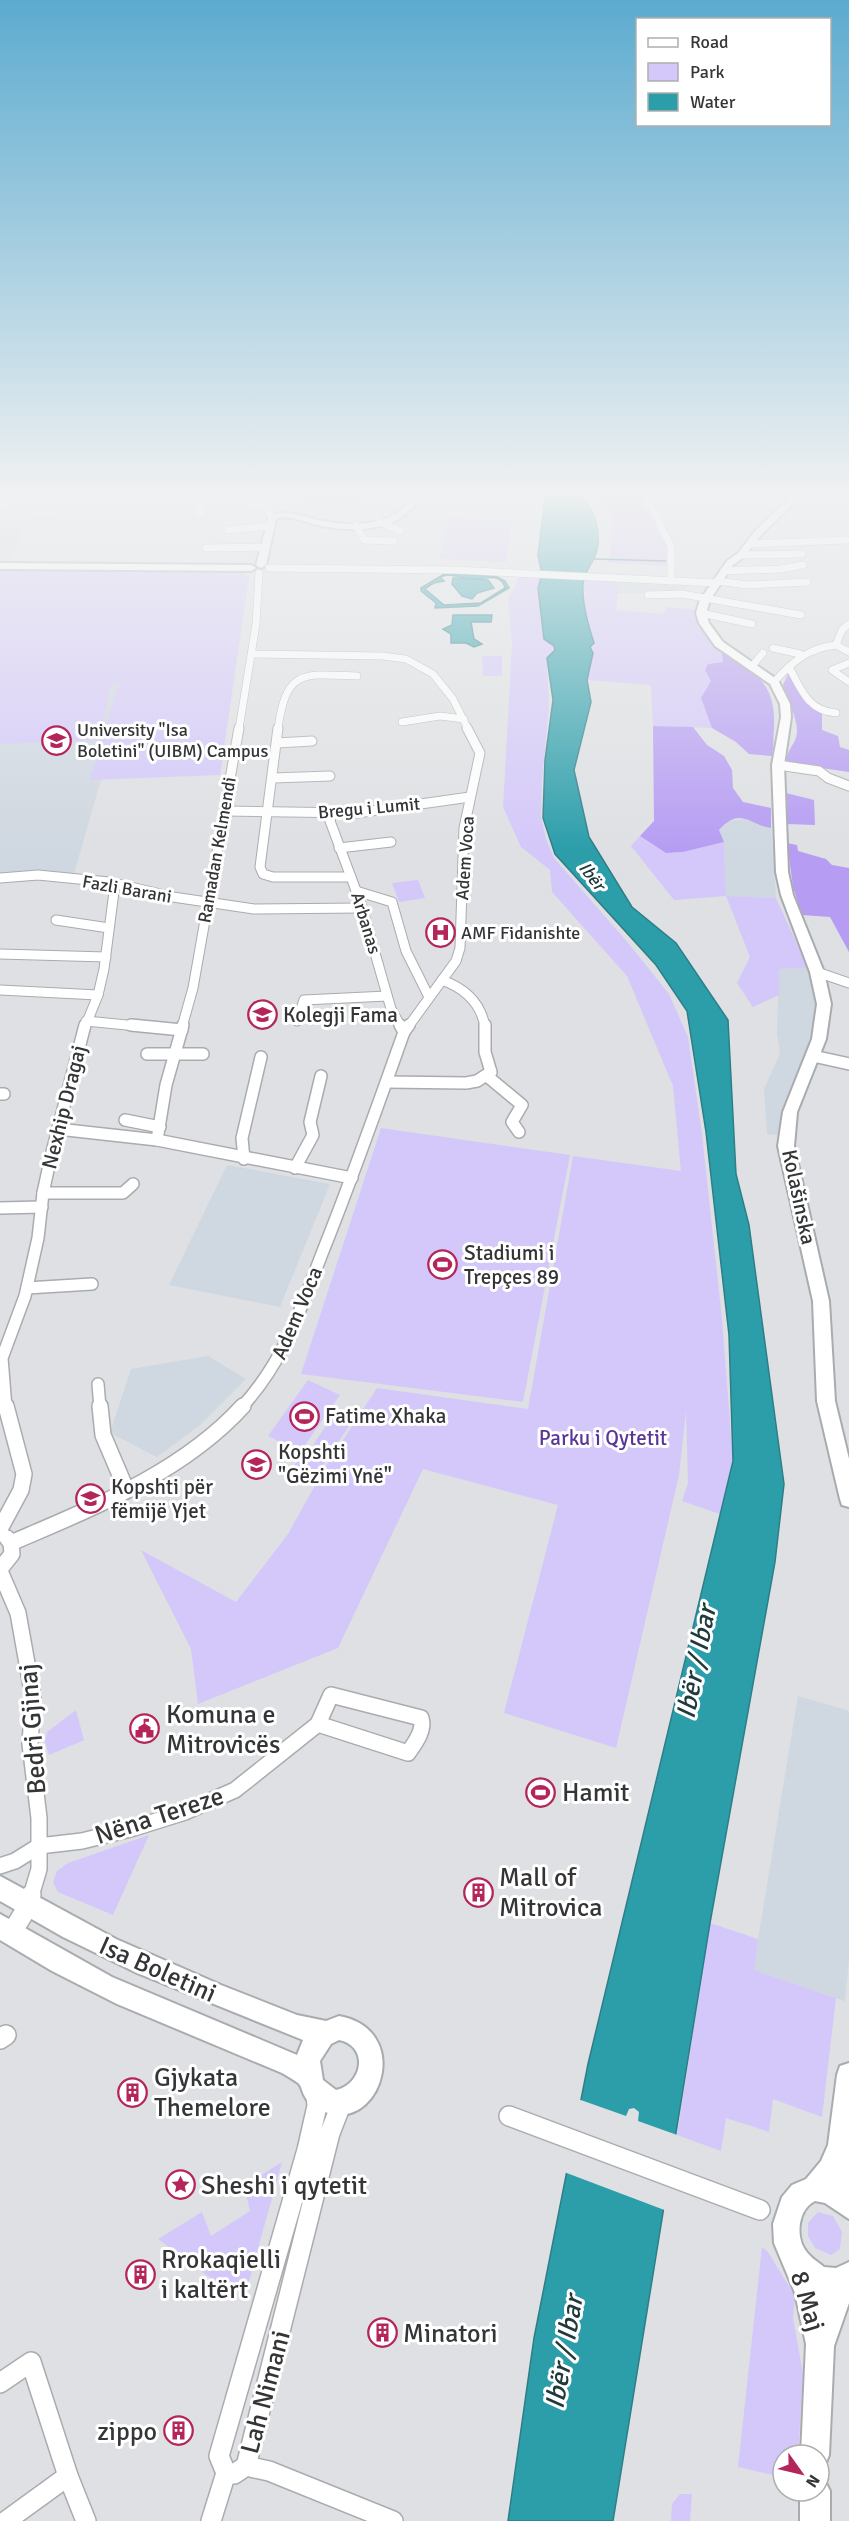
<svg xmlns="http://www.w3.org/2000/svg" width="849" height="2521" font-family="Signika,sans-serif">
	<rect width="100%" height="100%" fill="#dee0e3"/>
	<g fill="#cfd7e0">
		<path d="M 56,517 L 53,530 L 21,531 L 11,561 L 0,561 L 0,518 Z"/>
		<path d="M 0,573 L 151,607 L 74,873 L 0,882 Z"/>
		<path d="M 620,581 L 688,584 L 685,593 L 643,594 L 618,593 Z"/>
		<path d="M 749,818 L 771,828 L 776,898 L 726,896 L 724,843 L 719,830 L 728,821 Z"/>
		<path d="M 808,968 L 820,1006 L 811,1045 L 779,1135 L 767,1134 L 764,1089 L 780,1054 L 777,1033 L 779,969 Z"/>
		<path d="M 227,1165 L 330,1184 L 280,1307 L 169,1285 Z"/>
		<path d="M 208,1356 L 246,1379 L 200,1425 L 157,1457 L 110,1433 L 131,1369 Z"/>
		<path d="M 798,1696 L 849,1711 L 849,1959 L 845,2001 L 753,1970 Z"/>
	</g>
	<g fill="#d4c8fa">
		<path d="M 288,497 L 363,497 L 338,511 Z"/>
		<path d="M 600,497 L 639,497 L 666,545 L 666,566 L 608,563 C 614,540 616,517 600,497 Z"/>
		<path d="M 448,518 L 512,521 L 506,562 L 439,559 Z"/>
		<path d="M 25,568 L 133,572 L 239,571 L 249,577 L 220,775 L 90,780 L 119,683 L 111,684 L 99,740 L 0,744 L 0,569 Z"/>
		<path d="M 519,574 L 541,576 C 533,602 550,625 555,650 L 547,658 L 549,707 L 542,781 L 541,817 L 546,839 L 554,858 L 629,944 L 669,994 L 688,1037 L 702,1134 L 722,1319 L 733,1461 L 720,1514 L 682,1501 L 688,1483 L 686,1411 L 679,1475 L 616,1748 L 504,1713 L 558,1505 L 423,1469 L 338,1648 L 198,1704 L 191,1649 L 141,1550 L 236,1602 L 288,1534 L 324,1469 L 377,1388 L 528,1409 L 573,1156 L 681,1171 L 673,1086 L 627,976 L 552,892 L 550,870 L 521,847 L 503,807 L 512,646 L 508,597 L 516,586 Z"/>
		<path d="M 584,578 L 620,581 L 616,610 L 663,614 L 667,607 L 695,610 L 699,628 L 721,649 L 723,662 L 708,664 L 711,681 L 701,698 L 712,728 L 653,726 L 651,685 L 587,680 L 593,653 L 590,646 L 594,643 L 585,610 Z"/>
		<path d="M 482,656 L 502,656 L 502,676 L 483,676 Z"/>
		<path d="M 640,836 L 666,853 L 683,852 L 724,842 L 726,896 L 776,898 L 808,968 L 779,969 L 779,995 L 753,1007 L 737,983 L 750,957 L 726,896 L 674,900 L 631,846 Z"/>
		<path d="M 418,880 L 425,898 L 399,902 L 392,883 Z"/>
		<path d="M 381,1128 L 570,1155 L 523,1402 L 301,1374 Z"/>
		<path d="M 308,1380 L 340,1395 L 300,1452 L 268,1436 Z"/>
		<path d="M 331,1418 L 349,1426 L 315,1477 L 294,1466 L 304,1451 L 308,1453 Z"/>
		<path d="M 76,1710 L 84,1740 L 49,1755 L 45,1742 L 47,1732 Z"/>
		<path d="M 149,1835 L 113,1915 L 58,1892 L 53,1882 L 57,1871 L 68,1863 Z"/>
		<path d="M 710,1923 L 758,1939 L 754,1970 L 836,1998 L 822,2117 L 773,2099 L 769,2132 L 726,2118 L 721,2151 L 677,2135 Z"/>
		<path d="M 282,2162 L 246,2292 L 216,2282 L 158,2239 L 202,2212 L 211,2236 L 250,2211 L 244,2186 Z"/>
		<path d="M 818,2212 L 833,2216 L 842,2232 L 840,2249 L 831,2255 L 815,2248 L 808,2236 L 808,2223 Z"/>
		<path d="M 762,2247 L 768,2252 L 795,2296 L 793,2318 L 803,2374 L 798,2455 L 783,2455 L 783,2473 L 777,2476 L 738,2467 Z"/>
		<path d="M 680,2494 L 692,2494 L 690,2521 L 671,2521 L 672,2504 Z"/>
	</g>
	<g fill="#b69df3">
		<path d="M 721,649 C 755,674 776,681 774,728 C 773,737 774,747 772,756 L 749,754 L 736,742 L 712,728 L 701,698 L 711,681 L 705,670 L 708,664 L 723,662 Z"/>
		<path d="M 788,674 L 793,674 L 806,703 L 822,712 L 822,730 L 838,736 L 840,747 L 849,750 L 849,772 L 787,763 C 785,751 797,743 797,732 C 797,715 787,701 783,685 Z"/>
		<path d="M 653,726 L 693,727 L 707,745 L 724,756 L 732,770 L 733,788 L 743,802 L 771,808 L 771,828 C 749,825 741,806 719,830 L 724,842 L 683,852 L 666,853 L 640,836 L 654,821 Z"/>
		<path d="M 786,793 L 814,800 L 815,825 L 787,824 Z"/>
		<path d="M 787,843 L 797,845 L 798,851 L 826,859 L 832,865 L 849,868 L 849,952 L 830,917 L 802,915 L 793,887 Z"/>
	</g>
	<g fill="#2b9eaa" stroke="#2e7e87" stroke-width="1.5" fill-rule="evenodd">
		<path d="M 545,497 L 585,497 C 595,515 604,537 594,558 C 590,567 584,573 583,584 C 582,604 588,624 594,643 L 590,647 L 593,653 L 587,680 L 591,702 L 574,770 L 589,837 L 632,907 L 676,943 L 728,1020 L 736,1174 L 749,1225 L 784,1484 L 775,1562 L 710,1923 L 613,2521 L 508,2521 L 534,2338 L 588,2064 L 733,1461 L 729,1335 L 706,1132 L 687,1011 L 656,965 L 555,854 L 543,818 L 545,760 L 553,700 L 547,658 L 555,650 L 554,646 L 544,639 L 538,588 L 542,574 L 538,556 Z"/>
		<path d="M 446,573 L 495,576 L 505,581 L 509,588 L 478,606 L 435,608 L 436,603 L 421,591 L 421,588 ZM 447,575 C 455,575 463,578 471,579 C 483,580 501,571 505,588 L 481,603 L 444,605 L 425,589 L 434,583 L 444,581 L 440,577 Z"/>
		<path d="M 453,578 L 488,580 L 494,588 L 477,593 L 472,599 L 462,596 L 452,584 Z"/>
		<path d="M 453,615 L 492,615 L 491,622 L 471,622 L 474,639 L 482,644 L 474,647 L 466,643 L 451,643 L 451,634 L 443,629 L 452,625 Z"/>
	</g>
	<path fill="#dee0e3" d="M 578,2099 L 626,2116 L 629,2109 L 634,2108 L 639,2112 L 638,2121 L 680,2136 L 667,2211 L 564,2172 Z"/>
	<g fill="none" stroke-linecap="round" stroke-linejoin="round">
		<g stroke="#2e7e87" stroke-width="1.5">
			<path d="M 716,499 L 720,497"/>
			<path d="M 594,559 L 666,561"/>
		</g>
		<defs>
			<g id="street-far4">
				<path d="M 235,497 L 267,508 L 272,518"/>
				<path d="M 647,497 L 671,547 L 671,581"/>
				<path d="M 0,504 L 22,497"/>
				<path d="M 202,513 L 196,510 L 211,500 L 239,499"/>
				<path d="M 379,522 L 400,531"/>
				<path d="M 356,525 L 364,540 L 394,541"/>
				<path d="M 228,530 L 271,526"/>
				<path d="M 750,544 L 846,540"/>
				<path d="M 206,548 L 266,547"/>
				<path d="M 741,555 L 802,554"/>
				<path d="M 269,568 L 454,570 L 716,583"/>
				<path d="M 724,571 L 781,569 L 803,565"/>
				<path d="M 717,581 L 748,585 L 807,582"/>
				<path d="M 648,595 L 682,594 L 801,615"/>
				<path d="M 701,613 L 752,624"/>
				<path d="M 836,645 L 842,630 L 849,624"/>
				<path d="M 836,645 L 849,652"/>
				<path d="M 773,648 L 800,654"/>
				<path d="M 252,654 L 382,656 L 406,659 L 433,674 L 453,699 L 468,729"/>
				<path d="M 849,663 L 832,670 L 849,682"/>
				<path d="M 752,666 L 763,653"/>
				<path d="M 789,667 C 801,689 808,711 836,713"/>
				<path d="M 774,682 C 792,662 808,648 836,645"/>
				<path d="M 402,722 L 440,716 L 464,719"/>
				<path d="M 239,729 L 256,624 L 259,573"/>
				<path d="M 278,729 C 286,668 304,674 357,676"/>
			</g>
			<g id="street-far3">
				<path d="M 278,728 L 260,867 L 263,874 L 273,877 L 351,877"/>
				<path d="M 277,743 L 312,741"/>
				<path d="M 778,765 L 819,771 L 828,778 L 849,786"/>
				<path d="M 273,778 L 330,776"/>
				<path d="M 226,811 L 357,813 L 470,797"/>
				<path d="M 332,814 L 330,821 L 361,904 L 391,1009 L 401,1027"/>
				<path d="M 339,848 L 391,842"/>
				<path d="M 0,878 L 38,875 L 109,882 L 173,897 L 254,909 L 362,908"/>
				<path d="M 356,891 L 392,902 L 406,951 L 429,997"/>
				<path d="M 56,920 L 109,928"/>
				<path d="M 0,954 L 106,957"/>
				<path d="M 817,972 L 849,983"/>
				<path d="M 442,980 C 464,988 481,1003 485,1027"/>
				<path d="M 0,990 L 98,995"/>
				<path d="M 86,1021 L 147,1027"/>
				<path d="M 297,1021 L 304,1000 L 387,996"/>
				<path d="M 85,1027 L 98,995 L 104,969 L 115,884"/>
				<path d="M 182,1027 L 193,988 L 239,728"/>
				<path d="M 408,1027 L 456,961 L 460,948 L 464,828 L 480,753 L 467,728"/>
			</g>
			<g id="street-far2">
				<path d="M 131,1025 L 182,1030"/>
				<path d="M 400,1025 L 404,1032"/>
				<path d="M 147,1054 L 203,1054"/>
				<path d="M 813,1056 L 849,1064"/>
				<path d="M 487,1076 L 522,1105 L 512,1122 L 519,1132"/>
				<path d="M 387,1082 L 466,1083 L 477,1081 L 491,1072 L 485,1052 L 485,1025"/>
				<path d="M 0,1094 L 4,1094"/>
				<path d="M 125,1120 L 160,1127"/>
				<path d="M 58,1129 L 157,1140 L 352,1178"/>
				<path d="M 157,1140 L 166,1085 L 183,1025"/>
				<path d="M 244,1159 L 242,1138 L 261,1057"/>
				<path d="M 295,1168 L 313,1135 L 310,1122 L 321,1076"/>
				<path d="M 43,1193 L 123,1193 L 133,1184"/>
				<path d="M 0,1208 L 42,1207"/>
				<path d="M 27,1288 L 92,1284"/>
				<path d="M 98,1384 L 100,1408"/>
				<path d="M 6,1408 L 2,1358 L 25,1296 L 38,1238 L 43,1193 L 51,1156 L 85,1025"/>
				<path d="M 241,1408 C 285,1360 300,1310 323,1251 C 352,1179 378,1105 404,1032 L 409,1025"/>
			</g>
			<g id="street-far1">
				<path d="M 100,1406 L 103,1435 L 126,1489"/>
				<path d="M 0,1529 L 21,1490 L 24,1474 L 6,1406"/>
				<path d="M 11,1543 C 92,1508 182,1473 243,1406"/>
				<path d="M 0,1569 L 12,1554 L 11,1543 L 7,1538"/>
				<path d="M 0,1571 L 18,1613 L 33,1697 L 30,1744 L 39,1818 L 39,1869 L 31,1896"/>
				<path d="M 331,1695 L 421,1718 C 425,1730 415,1743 408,1753 L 318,1724 Z"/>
				<path d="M 0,1866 L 15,1861 L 39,1846 L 82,1841 L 134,1828 L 185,1812 L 235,1790 L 318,1724"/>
			</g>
			<g id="street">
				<path d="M 11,1934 L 28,1906 L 31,1895"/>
				<path d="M 0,2039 L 6,2035"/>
				<path d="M 316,2094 L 317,2106 L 307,2150 L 219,2456 L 226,2473 L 234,2474 L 246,2466 L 330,2133 L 342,2102"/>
				<path d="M 509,2116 L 760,2210"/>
				<path d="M 0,2383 L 31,2362 L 68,2476 L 86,2521"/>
				<path d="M 246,2466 L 269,2471 L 393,2521"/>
				<path d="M 6,2521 L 68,2476"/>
				<path d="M 211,2521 L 226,2473"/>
			</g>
			<g id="secondary">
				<path d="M 411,497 L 419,497 C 403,531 356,533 322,526 C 307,524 292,514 276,519 L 266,565 L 261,568 L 256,565 L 269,516 C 289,508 304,518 323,521 C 352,527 396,527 411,497 Z"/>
				<path d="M 791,497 L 800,497 L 762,534 L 744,557 L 733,565 L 710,600 L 706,613 L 709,623 L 723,642 L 778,680 L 790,704 L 791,717 L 784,765 L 788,872 L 793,895 L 824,972 L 831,1004 L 826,1039 L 797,1112 L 794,1146 L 829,1301 L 835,1401 L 849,1459 L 849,1507 L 842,1505 L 840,1499 L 817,1401 L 813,1301 L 778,1146 L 783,1112 L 812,1039 L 817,1004 L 810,972 L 781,895 L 776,872 L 772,765 L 781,717 L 780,704 L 770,684 L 715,646 L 699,623 L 696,613 L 700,600 L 727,561 L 738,553 L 756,530 Z"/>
				<path d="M 0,563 L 251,565 L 256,568 L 251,571 L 0,569 Z"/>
				<path d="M 0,1876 L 116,1939 L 221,1985 L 297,2015 L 326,2021 L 339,2016 C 411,2029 383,2124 333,2114 C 321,2112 309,2106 304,2095 C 302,2091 301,2085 298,2083 C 293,2079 287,2076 282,2073 L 117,2004 L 52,1971 L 0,1940 L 0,1914 L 112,1977 L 297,2055 L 303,2040 L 137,1973 L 63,1937 L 0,1901 ZM 339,2040 C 369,2046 363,2084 336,2090 L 323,2080 L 320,2061 L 331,2044 Z"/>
				<path d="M 849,2063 L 849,2219 L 825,2203 L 815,2201 C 798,2209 795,2237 806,2251 C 810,2257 818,2262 824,2267 L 836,2268 L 849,2262 L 849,2303 L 834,2346 L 829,2455 L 825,2465 L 819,2468 L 819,2455 L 801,2455 L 806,2344 L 795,2293 L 774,2243 L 773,2224 L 782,2197 L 792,2185 L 806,2179 L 821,2161 L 828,2145 L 837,2075 L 840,2066 Z"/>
				<path d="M 819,2478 L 825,2481 L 830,2491 L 830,2521 L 800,2521 L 800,2491 L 819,2491 Z"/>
			</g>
		</defs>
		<use href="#street-far4" stroke="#a9acae" stroke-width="8"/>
		<use href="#street-far3" stroke="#a9acae" stroke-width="11"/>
		<use href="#street-far2" stroke="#a9acae" stroke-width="14"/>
		<use href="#street-far1" stroke="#a9acae" stroke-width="18"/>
		<use href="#street" stroke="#a9acae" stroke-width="22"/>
		<use href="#secondary" stroke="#a9acae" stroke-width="4"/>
		<use href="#street-far4" stroke="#fff" stroke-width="7"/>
		<use href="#street-far3" stroke="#fff" stroke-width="9"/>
		<use href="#street-far2" stroke="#fff" stroke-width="11"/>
		<use href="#street-far1" stroke="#fff" stroke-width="15"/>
		<use href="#street" stroke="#fff" stroke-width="19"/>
		<use href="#secondary" fill="#fff" fill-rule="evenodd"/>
	</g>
	<linearGradient id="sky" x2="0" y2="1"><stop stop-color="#5cabcf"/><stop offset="0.58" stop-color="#f0f1f2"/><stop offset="1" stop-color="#f0f1f2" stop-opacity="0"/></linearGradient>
	<rect width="849" height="850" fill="url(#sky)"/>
	<defs>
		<symbol id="university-ring" viewBox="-11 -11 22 22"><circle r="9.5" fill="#fff" stroke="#b42559" stroke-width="1.5"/><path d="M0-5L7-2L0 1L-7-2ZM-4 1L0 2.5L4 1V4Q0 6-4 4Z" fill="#b42559"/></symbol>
		<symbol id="hospital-ring" viewBox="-11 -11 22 22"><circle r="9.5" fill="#fff" stroke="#b42559" stroke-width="1.5"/><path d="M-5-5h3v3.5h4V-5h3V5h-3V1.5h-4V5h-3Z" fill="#b42559"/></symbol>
		<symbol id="stadium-ring" viewBox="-11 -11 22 22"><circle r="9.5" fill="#fff" stroke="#b42559" stroke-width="1.5"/><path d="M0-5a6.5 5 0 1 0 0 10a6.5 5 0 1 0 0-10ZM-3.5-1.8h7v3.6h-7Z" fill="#b42559"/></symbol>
		<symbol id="school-ring" viewBox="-11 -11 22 22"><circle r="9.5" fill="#fff" stroke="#b42559" stroke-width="1.5"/><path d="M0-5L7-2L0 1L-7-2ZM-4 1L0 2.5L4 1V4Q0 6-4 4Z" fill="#b42559"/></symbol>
		<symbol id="civic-ring" viewBox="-11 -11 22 22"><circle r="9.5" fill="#fff" stroke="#b42559" stroke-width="1.5"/><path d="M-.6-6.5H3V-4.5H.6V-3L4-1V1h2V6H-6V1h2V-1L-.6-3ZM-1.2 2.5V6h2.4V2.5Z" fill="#b42559"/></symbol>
		<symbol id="building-ring" viewBox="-11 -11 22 22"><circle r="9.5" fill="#fff" stroke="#b42559" stroke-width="1.5"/><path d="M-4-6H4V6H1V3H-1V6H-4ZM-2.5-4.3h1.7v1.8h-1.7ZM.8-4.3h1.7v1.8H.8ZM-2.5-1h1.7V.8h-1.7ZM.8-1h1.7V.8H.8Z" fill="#b42559"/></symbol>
		<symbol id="sight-ring" viewBox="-11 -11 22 22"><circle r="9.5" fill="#fff" stroke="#b42559" stroke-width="1.5"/><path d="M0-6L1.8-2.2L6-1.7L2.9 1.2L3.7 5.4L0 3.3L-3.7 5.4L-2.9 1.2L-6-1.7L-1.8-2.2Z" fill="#b42559"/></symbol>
	</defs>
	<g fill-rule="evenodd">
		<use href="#university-ring" x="40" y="724" width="33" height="33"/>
		<use href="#hospital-ring" x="424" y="916" width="33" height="33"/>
		<use href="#university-ring" x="246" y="998" width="33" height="33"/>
		<use href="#stadium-ring" x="426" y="1248" width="33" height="33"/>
		<use href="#stadium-ring" x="288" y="1400" width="33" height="33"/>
		<use href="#school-ring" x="240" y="1448" width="33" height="33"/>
		<use href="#school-ring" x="74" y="1482" width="33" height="33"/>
		<use href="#civic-ring" x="128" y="1712" width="33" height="33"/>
		<use href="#stadium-ring" x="524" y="1776" width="33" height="33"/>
		<use href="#building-ring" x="462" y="1876" width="33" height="33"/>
		<use href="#building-ring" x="116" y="2076" width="33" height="33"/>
		<use href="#sight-ring" x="164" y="2168" width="33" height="33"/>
		<use href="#building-ring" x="124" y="2258" width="33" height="33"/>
		<use href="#building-ring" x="366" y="2316" width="33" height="33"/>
		<use href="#building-ring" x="162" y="2414" width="33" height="33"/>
	</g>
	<g text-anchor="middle" stroke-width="6" stroke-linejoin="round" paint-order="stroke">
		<g font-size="18" fill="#343536" stroke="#fff" text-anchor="start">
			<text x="77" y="736">University "Isa<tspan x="77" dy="21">Boletini" (UIBM) Campus</tspan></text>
			<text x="461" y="939">AMF Fidanishte</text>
		</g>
		<g font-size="18" fill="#343536" stroke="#fff">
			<text transform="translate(369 808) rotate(-5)" y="6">Bregu i Lumit</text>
			<text transform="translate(217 850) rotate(-80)" y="6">Ramadan Kelmendi</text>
			<text transform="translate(465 858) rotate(-86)" y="6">Adem Voca</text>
			<text transform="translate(127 889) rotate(10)" y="6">Fazli Barani</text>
			<text transform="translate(366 923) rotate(73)" y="6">Arbanas</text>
		</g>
		<g font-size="18" font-style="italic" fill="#20393b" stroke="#fff">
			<text transform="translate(592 876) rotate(52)" y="6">Ibër</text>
		</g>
		<g font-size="21" fill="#343536" stroke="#fff" text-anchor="start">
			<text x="283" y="1022">Kolegji Fama</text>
			<text x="464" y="1260">Stadiumi i<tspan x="464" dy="24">Trepçes 89</tspan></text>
			<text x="325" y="1423">Fatime Xhaka</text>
			<text x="278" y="1459">Kopshti<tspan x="278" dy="24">"Gëzimi Ynë"</tspan></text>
			<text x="111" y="1494">Kopshti për<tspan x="111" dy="24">fëmijë Yjet</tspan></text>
		</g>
		<g font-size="21" fill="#343536" stroke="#fff">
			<text transform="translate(64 1107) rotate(-76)" y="7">Nexhip Dragaj</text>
			<text transform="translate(799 1197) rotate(78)" y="7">Kolašinska</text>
			<text transform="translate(297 1313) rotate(-67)" y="7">Adem Voca</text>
		</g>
		<g font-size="21" fill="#5a3598" stroke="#fff">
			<text x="603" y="1445">Parku i Qytetit</text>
		</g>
		<g font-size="26" fill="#343536" stroke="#fff" text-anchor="start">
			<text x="166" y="1723">Komuna e<tspan x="166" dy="30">Mitrovicës</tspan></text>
			<text x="562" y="1801">Hamit</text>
			<text x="499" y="1886">Mall of<tspan x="499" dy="30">Mitrovica</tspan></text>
			<text x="154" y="2086">Gjykata<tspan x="154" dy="30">Themelore</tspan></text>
			<text x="201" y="2194">Sheshi i qytetit</text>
			<text x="161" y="2268">Rrokaqielli<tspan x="161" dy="30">i kaltërt</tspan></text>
			<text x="403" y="2342">Minatori</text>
			<text x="157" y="2440" text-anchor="end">zippo</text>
		</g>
		<g font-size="26" fill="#343536" stroke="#fff">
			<text transform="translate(32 1729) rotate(-94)" y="9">Bedri Gjinaj</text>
			<text transform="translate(159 1815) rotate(-18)" y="9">Nëna Tereze</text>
			<text transform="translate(158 1969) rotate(24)" y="9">Isa Boletini</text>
			<text transform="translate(808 2301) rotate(73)" y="9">8 Maj</text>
			<text transform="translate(265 2392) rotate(-75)" y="9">Lah Nimani</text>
		</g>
		<g font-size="27" font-style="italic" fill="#20393b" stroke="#fff">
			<text transform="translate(696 1662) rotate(-79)" y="9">Ibër / Ibar</text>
			<text transform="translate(564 2352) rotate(-80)" y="9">Ibër / Ibar</text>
		</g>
	</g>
	<rect x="636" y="18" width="195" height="108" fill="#ffffff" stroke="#aeaeaf" stroke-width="1.5"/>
	<rect x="648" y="38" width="30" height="9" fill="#ffffff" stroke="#aeaeaf" stroke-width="1.5"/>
	<text x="690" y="48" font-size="18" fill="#343536">Road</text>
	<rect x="648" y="63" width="30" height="18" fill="#d4c8fa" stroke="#aeaeaf" stroke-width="1.5"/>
	<text x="690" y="78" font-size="18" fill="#343536">Park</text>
	<rect x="648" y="93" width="30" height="18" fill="#2b9eaa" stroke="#aeaeaf" stroke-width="1.5"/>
	<text x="690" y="108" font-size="18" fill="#343536">Water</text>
	<g transform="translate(801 2473) rotate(124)"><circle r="28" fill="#ffffff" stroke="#aeaeaf" stroke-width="1.5"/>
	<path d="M0-4.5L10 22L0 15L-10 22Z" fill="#b42559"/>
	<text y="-9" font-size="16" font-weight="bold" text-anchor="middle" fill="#343536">N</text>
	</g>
</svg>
